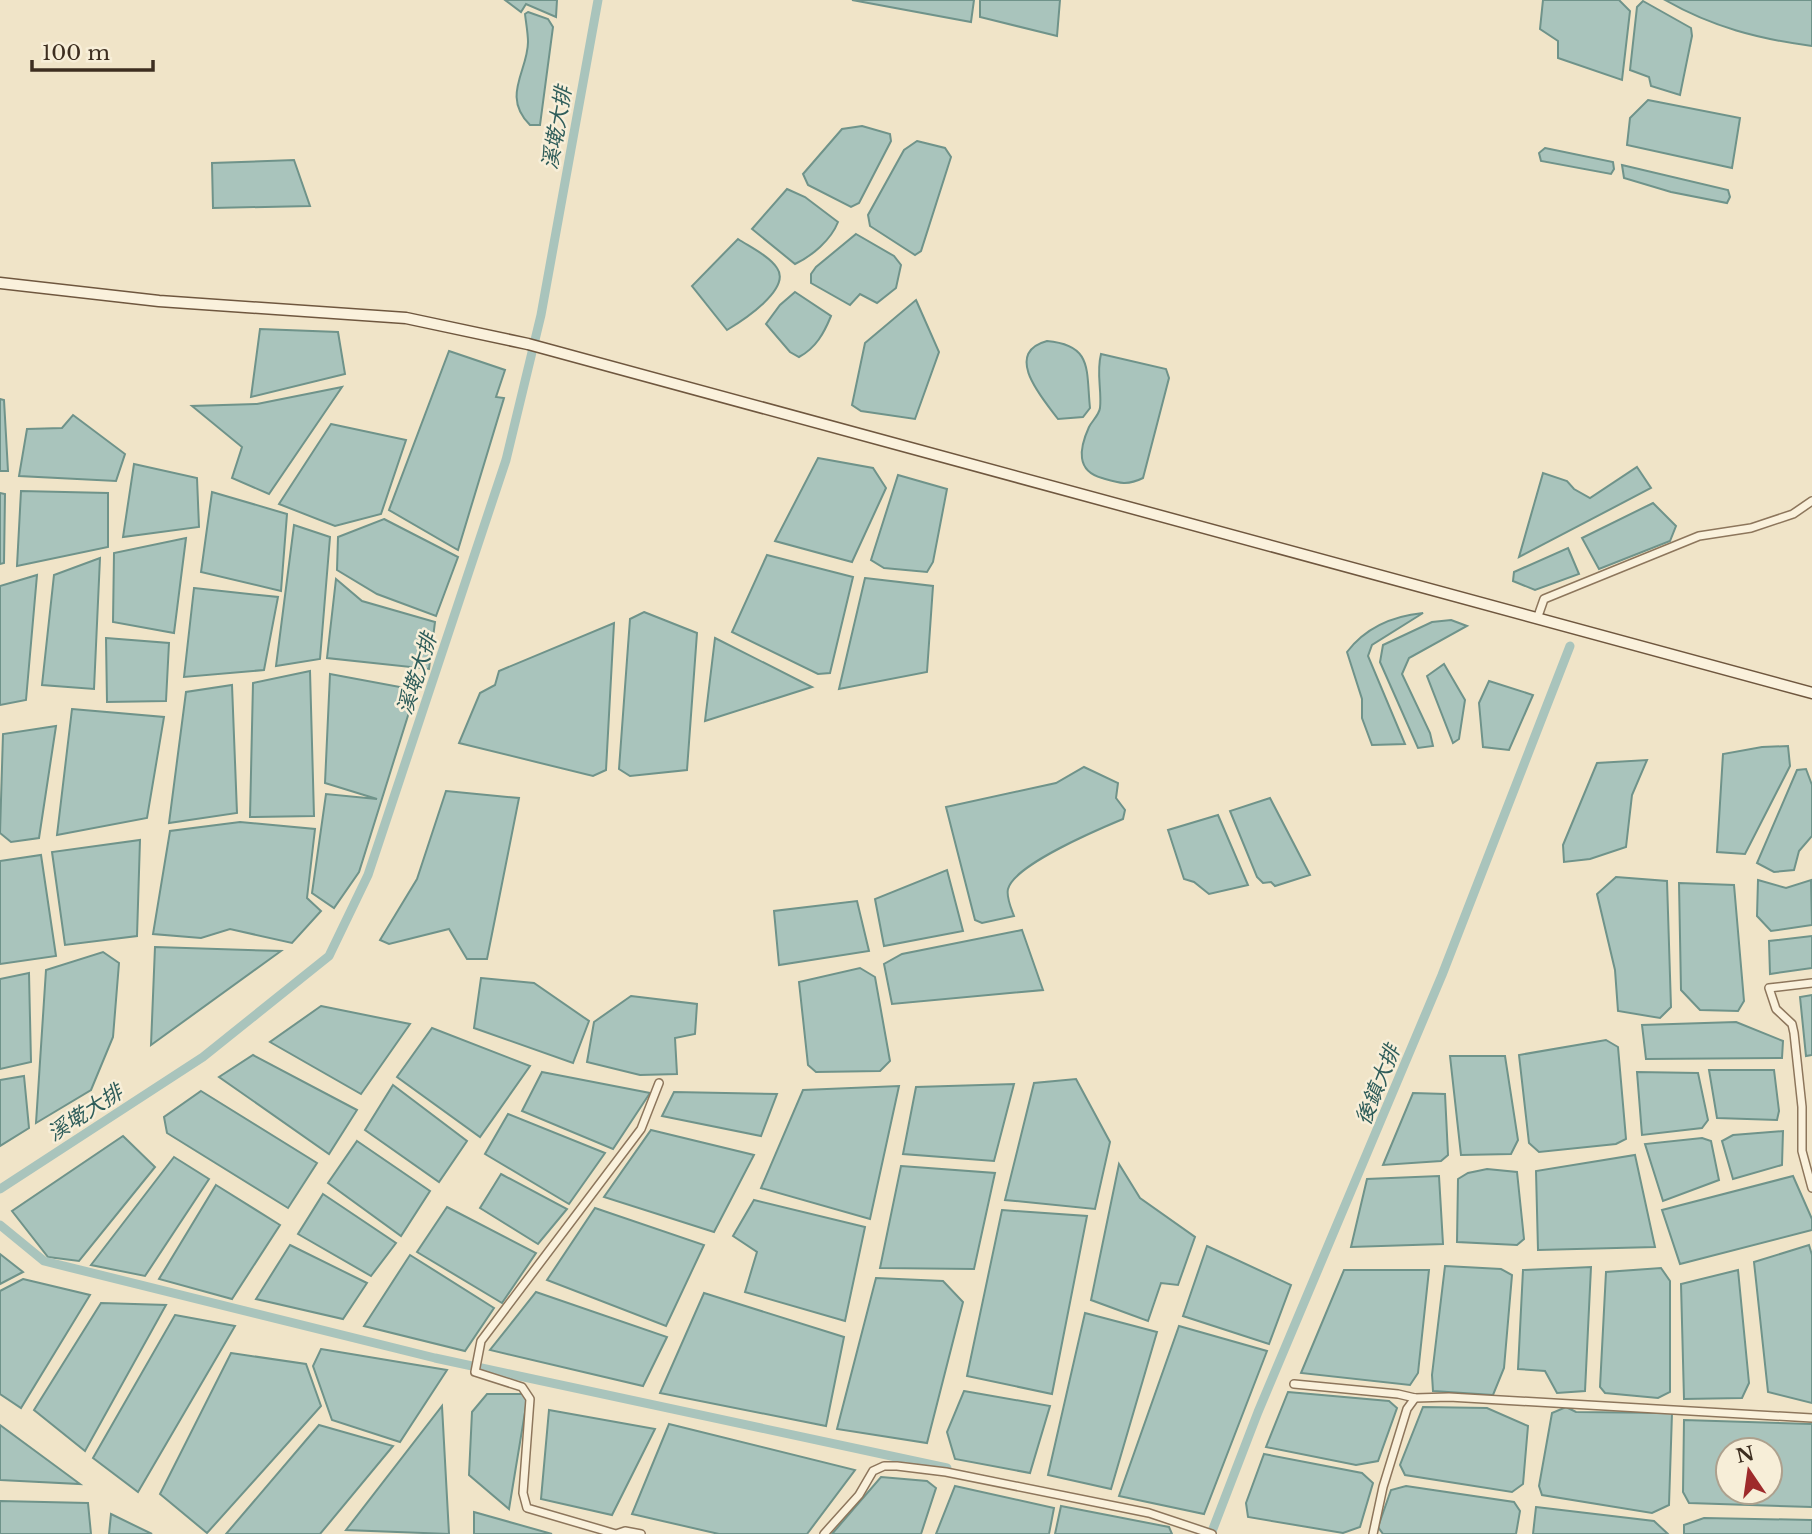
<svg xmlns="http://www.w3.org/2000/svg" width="1812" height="1534" font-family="'Libre Baskerville','Noto Sans TC',serif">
	<rect width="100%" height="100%" fill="#f0e4c8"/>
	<g fill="#a9c4bc" stroke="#6f938a" stroke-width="2" fill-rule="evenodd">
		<path d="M 505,0 L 557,0 L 556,17 L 526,4 L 521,12 Z"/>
		<path d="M 852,0 L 974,0 L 971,22 Z"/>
		<path d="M 980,0 L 1060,0 L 1057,36 L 980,17 Z"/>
		<path d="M 1543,0 L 1619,0 L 1630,11 L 1622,80 L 1558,58 L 1558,41 L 1540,29 Z"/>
		<path d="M 1665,0 L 1812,0 L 1812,46 C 1759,39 1712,27 1665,0 Z"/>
		<path d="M 1643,1 L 1691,28 L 1692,36 L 1680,95 L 1651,86 L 1649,77 L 1630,70 L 1637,7 Z"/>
		<path d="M 528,12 L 548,19 L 553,27 L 540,125 L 530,125 C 501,96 528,71 528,42 C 528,33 526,23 525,14 Z"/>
		<path d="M 1648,100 L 1740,118 L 1732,168 L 1627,145 L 1630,118 Z"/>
		<path d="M 862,126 L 890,134 L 891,141 L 859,203 L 851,207 L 808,185 L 803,174 L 842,129 Z"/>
		<path d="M 917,141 L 945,148 L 951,157 L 921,251 L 915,255 L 870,226 L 868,215 L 904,150 Z"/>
		<path d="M 1545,148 L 1613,162 L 1614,169 L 1611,174 L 1541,161 L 1539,153 Z"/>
		<path d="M 294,160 L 310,206 L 213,208 L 212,163 Z"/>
		<path d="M 1622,165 L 1728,190 L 1730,197 L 1727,203 L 1671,192 L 1624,178 Z"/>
		<path d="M 787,189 L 805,197 L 838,222 C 831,240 812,256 795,264 L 752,229 Z"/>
		<path d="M 856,234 L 894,256 L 901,265 L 896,288 L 877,303 L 860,294 L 850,305 L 811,283 L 811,274 L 816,267 Z"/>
		<path d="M 738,239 C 750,247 769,256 777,268 C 792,289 742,321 727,330 L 692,286 Z"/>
		<path d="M 795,292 L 831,316 C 824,333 816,348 799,357 L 790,352 L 766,324 L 780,305 Z"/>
		<path d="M 916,300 L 939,352 L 915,419 L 861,411 L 852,405 L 865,343 Z"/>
		<path d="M 260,329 L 338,332 L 345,374 L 251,397 Z"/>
		<path d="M 1047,341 C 1093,345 1086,370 1090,408 L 1083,417 L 1058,419 C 1043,399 1002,353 1047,341 Z"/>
		<path d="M 449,351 L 505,370 L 496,397 L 504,398 L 458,550 L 389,510 Z"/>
		<path d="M 1101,354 L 1166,369 L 1169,378 L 1143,478 C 1127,486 1119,483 1102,478 C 1076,471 1079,449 1089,427 C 1092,421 1099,415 1100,408 C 1102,390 1096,373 1101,354 Z"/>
		<path d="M 342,387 L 269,494 L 232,478 L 242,447 L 192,406 L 257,404 Z"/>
		<path d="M 0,399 L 4,400 L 8,471 L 0,471 Z"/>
		<path d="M 73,415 L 125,454 L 116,481 L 19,476 L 27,429 L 62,428 Z"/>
		<path d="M 331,424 L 406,440 L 381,514 L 335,526 L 279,504 Z"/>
		<path d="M 818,458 L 873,468 L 886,488 L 852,562 L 775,541 Z"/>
		<path d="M 134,464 L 197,478 L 199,527 L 123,537 Z"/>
		<path d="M 1637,467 L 1651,488 L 1519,557 L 1543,473 L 1567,481 L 1574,489 L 1590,498 Z"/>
		<path d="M 898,475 L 947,489 L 933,562 L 927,572 L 884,568 L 871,560 Z"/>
		<path d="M 21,491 L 108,493 L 108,547 L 17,566 Z"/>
		<path d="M 212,492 L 287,514 L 281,591 L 201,572 Z"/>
		<path d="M 0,493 L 5,494 L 4,563 L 0,564 Z"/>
		<path d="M 1653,503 L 1676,526 L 1670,541 L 1599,569 L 1582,538 Z"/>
		<path d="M 384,519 L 458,557 L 436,616 L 377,594 L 337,570 L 338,537 Z"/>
		<path d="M 294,525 L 330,537 L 320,659 L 276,666 Z"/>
		<path d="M 186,538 L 174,633 L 113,622 L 114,553 Z"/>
		<path d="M 1568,548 L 1579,574 L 1535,590 L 1513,581 L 1514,572 Z"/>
		<path d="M 767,555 L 853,577 L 830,673 L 818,674 L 732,632 Z"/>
		<path d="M 100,558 L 94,689 L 42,685 L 54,575 Z"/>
		<path d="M 37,575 L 26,700 L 0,705 L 0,586 Z"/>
		<path d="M 865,578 L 933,586 L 927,672 L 839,689 Z"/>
		<path d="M 336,579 L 362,601 L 435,622 L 429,669 L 327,658 Z"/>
		<path d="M 194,588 L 278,597 L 264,670 L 184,677 Z"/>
		<path d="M 644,612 L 697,633 L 687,770 L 630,776 L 619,769 L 630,619 Z"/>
		<path d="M 1423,613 L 1372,645 L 1368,656 L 1405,744 L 1372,745 L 1362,718 L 1362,699 L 1347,652 C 1366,627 1393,616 1423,613 Z"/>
		<path d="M 1451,620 L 1467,626 L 1409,658 L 1402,674 L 1430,733 L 1433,746 L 1418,748 L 1380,662 L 1383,645 L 1432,622 Z"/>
		<path d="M 614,623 L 606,770 L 593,776 L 459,743 L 480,693 L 495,685 L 499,671 Z"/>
		<path d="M 106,638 L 169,643 L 166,701 L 107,702 Z"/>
		<path d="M 715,638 L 812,687 L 705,721 Z"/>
		<path d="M 1444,664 L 1465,700 L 1459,739 L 1453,743 L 1427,676 Z"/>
		<path d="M 310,671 L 314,816 L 250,817 L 253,683 Z"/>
		<path d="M 330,674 L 416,690 L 359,872 L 334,908 L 312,893 L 326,794 L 377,799 L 325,783 Z"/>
		<path d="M 1489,681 L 1533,695 L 1509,750 L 1483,747 L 1479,703 Z"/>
		<path d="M 232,685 L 237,813 L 169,823 L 186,692 Z"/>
		<path d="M 72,709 L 164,717 L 147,818 L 57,835 Z"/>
		<path d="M 56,726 L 39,838 L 11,842 L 0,833 L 3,734 Z"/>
		<path d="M 1788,746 L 1790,766 L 1745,854 L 1717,852 L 1723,754 L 1762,747 Z"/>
		<path d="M 1647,760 L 1632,795 L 1626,847 L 1590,859 L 1564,862 L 1563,845 L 1597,763 Z"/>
		<path d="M 1084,767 L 1118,783 L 1116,798 L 1125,810 L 1123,819 C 1099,829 1014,865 1008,889 C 1006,897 1011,908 1014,916 L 982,923 L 975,920 L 946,807 L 1056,783 Z"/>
		<path d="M 1806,769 L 1812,785 L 1812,836 L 1799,851 L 1794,870 L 1774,872 L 1757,863 L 1797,770 Z"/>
		<path d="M 446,791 L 519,798 L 487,959 L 467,959 L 449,929 L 389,944 L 380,940 L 417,879 Z"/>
		<path d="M 1270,798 L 1310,875 L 1275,886 L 1271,882 L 1263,883 L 1257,877 L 1230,811 Z"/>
		<path d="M 1218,815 L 1248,885 L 1209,894 L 1194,882 L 1184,879 L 1168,830 Z"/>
		<path d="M 240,822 L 315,829 L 307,898 L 321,911 L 292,943 L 230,929 L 201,938 L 153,934 L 170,831 Z"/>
		<path d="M 140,840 L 137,936 L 65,945 L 52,852 Z"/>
		<path d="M 41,855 L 56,956 L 0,964 L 0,861 Z"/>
		<path d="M 947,870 L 963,931 L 884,946 L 875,899 Z"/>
		<path d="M 1616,877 L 1667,881 L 1671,1007 L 1660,1018 L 1618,1011 L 1615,970 L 1597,894 Z"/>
		<path d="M 1758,880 L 1786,888 L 1811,880 L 1812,925 L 1771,931 L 1757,916 Z"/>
		<path d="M 1679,883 L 1734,885 L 1744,1001 L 1738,1011 L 1700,1010 L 1681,990 Z"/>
		<path d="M 857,901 L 869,951 L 779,965 L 774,911 Z"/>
		<path d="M 1022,930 L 1043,990 L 892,1004 L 884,964 L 902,954 Z"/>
		<path d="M 1812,936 L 1812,968 L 1770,974 L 1769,941 Z"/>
		<path d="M 155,947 L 281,951 L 151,1045 Z"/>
		<path d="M 103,952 L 119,963 L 113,1037 L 91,1090 L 36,1123 L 46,970 Z"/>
		<path d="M 860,968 L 875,977 L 890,1061 L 880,1071 L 816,1072 L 808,1065 L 799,982 Z"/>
		<path d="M 29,973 L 31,1062 L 0,1069 L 0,979 Z"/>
		<path d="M 481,978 L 534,983 L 589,1021 L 573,1063 L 474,1028 Z"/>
		<path d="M 1812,995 L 1812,1055 L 1806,1056 L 1800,997 Z"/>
		<path d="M 631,996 L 697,1004 L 695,1034 L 675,1038 L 677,1074 L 640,1075 L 587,1062 L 594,1022 Z"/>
		<path d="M 321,1006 L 410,1024 L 361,1094 L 270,1042 Z"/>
		<path d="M 1736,1022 L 1783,1041 L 1782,1058 L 1646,1059 L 1642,1025 Z"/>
		<path d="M 432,1028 L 530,1066 L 480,1137 L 397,1077 Z"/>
		<path d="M 1606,1040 L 1618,1047 L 1626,1139 L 1616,1144 L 1539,1152 L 1529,1143 L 1519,1055 Z"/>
		<path d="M 253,1055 L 357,1110 L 329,1154 L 219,1077 Z"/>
		<path d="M 1450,1056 L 1505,1056 L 1518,1140 L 1511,1154 L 1461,1155 Z"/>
		<path d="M 1709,1070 L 1774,1070 L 1779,1111 L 1777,1120 L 1717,1118 Z"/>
		<path d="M 542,1072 L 650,1093 L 613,1149 L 522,1111 Z"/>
		<path d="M 1637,1072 L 1698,1073 L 1708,1120 L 1702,1128 L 1642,1135 Z"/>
		<path d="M 24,1076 L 29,1128 L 0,1146 L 0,1080 Z"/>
		<path d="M 1076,1079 L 1110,1142 L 1095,1209 L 1005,1200 L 1034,1083 Z"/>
		<path d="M 1014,1084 L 994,1161 L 903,1154 L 916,1087 Z"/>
		<path d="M 393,1085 L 467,1141 L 439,1182 L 365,1130 Z"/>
		<path d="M 899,1086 L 870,1219 L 761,1188 L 803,1090 Z"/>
		<path d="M 201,1091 L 317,1163 L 288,1208 L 167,1133 L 164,1117 Z"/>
		<path d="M 674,1092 L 777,1094 L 761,1136 L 662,1116 Z"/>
		<path d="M 1413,1093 L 1445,1094 L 1448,1155 L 1441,1161 L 1383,1165 Z"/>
		<path d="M 508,1114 L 605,1153 L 569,1204 L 485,1154 Z"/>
		<path d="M 651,1130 L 754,1155 L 714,1232 L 604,1197 Z"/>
		<path d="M 1783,1131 L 1782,1165 L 1733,1179 L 1722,1141 L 1733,1135 Z"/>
		<path d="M 123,1136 L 155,1167 L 79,1261 L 48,1257 L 12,1211 Z"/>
		<path d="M 1702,1138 L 1711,1141 L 1719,1180 L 1663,1201 L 1645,1144 Z"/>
		<path d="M 357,1141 L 430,1191 L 401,1236 L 328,1183 Z"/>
		<path d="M 1635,1155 L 1655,1247 L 1538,1250 L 1536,1171 Z"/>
		<path d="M 174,1157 L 209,1179 L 145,1276 L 91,1265 Z"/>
		<path d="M 1119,1164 L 1140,1198 L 1195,1237 L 1178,1285 L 1161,1283 L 1148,1321 L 1091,1300 Z"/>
		<path d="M 901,1166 L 995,1173 L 974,1269 L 880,1268 Z"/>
		<path d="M 1487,1169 L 1517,1172 L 1524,1239 L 1517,1245 L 1457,1242 L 1458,1179 L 1468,1173 Z"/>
		<path d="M 501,1174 L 567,1209 L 538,1244 L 480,1208 Z"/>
		<path d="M 1439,1176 L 1443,1244 L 1351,1247 L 1367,1179 Z"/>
		<path d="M 1793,1176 L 1812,1219 L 1812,1230 L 1680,1264 L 1662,1210 Z"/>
		<path d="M 216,1185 L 280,1225 L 232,1299 L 159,1279 Z"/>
		<path d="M 323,1194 L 396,1243 L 371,1276 L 298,1234 Z"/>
		<path d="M 754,1200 L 865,1227 L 845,1321 L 745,1292 L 757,1252 L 733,1236 Z"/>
		<path d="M 447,1207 L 536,1253 L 502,1303 L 417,1252 Z"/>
		<path d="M 595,1208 L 704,1245 L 666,1326 L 547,1280 Z"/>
		<path d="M 1002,1210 L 1087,1216 L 1052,1394 L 967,1376 Z"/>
		<path d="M 290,1245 L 367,1283 L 343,1319 L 256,1299 Z"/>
		<path d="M 1809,1245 L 1812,1255 L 1812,1403 L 1768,1392 L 1754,1262 Z"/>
		<path d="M 1207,1246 L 1291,1285 L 1269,1344 L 1183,1316 Z"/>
		<path d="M 0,1254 L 23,1272 L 0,1284 Z"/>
		<path d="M 410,1255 L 494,1308 L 465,1351 L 364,1326 Z"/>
		<path d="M 1445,1266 L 1501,1269 L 1512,1275 L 1504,1368 L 1493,1395 L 1433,1391 L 1432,1375 Z"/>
		<path d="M 1591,1267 L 1585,1391 L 1557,1393 L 1545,1371 L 1518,1369 L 1523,1270 Z"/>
		<path d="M 1661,1268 L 1670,1281 L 1670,1392 L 1658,1398 L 1605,1393 L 1600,1387 L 1606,1272 Z"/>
		<path d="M 1344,1270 L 1429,1270 L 1418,1373 L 1410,1385 L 1301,1373 Z"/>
		<path d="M 1738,1270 L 1749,1383 L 1742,1398 L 1684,1399 L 1681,1284 Z"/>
		<path d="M 876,1278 L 943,1281 L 963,1302 L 927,1443 L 837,1429 Z"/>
		<path d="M 23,1279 L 90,1295 L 21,1408 L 0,1394 L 0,1291 Z"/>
		<path d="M 536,1292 L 667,1337 L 643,1386 L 490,1350 Z"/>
		<path d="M 704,1293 L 844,1337 L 826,1426 L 660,1393 Z"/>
		<path d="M 101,1303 L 166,1305 L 85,1451 L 34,1410 Z"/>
		<path d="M 1085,1313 L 1157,1332 L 1111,1489 L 1048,1475 Z"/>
		<path d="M 175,1315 L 235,1326 L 138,1492 L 93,1458 Z"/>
		<path d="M 1179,1326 L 1267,1351 L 1204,1514 L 1119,1496 Z"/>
		<path d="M 321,1349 L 447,1370 L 400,1442 L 332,1420 L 313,1366 Z"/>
		<path d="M 231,1353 L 306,1364 L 321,1406 L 207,1533 L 160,1494 Z"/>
		<path d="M 964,1391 L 1050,1406 L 1030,1473 L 955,1459 L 947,1432 Z"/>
		<path d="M 1288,1392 L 1389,1401 L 1397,1408 L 1378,1461 L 1356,1465 L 1266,1447 Z"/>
		<path d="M 487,1394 L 528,1394 L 509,1509 L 469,1475 L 472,1412 Z"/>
		<path d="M 442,1406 L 449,1534 L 346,1530 Z"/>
		<path d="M 1423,1407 L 1487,1408 L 1528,1426 L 1523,1484 L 1512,1492 L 1405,1475 L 1400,1465 Z"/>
		<path d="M 1566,1407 L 1576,1412 L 1672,1413 L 1669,1505 L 1652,1513 L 1542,1495 L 1539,1486 L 1552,1413 Z"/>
		<path d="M 549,1410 L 655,1429 L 612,1515 L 541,1499 Z"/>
		<path d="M 1684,1420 L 1812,1424 L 1812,1507 L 1689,1503 L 1683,1492 ZM 1728,1450 L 1770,1450 L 1770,1492 L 1728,1492 Z"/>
		<path d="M 669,1424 L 855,1470 L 807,1534 L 719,1534 L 632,1514 Z"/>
		<path d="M 0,1425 L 80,1484 L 0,1480 Z"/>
		<path d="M 319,1425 L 393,1446 L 320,1534 L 226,1534 Z"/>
		<path d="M 1264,1454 L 1362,1473 L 1373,1483 L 1360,1527 L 1343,1533 L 1248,1517 L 1246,1503 Z"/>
		<path d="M 881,1477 L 927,1481 L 936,1488 L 921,1534 L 832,1534 Z"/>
		<path d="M 955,1486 L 1054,1508 L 1049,1534 L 936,1534 Z"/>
		<path d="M 1406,1486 L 1514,1502 L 1520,1511 L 1516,1534 L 1383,1534 L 1378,1527 L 1391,1490 Z"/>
		<path d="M 0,1501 L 88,1503 L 91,1534 L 0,1534 Z"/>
		<path d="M 1061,1506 L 1169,1527 L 1172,1534 L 1055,1534 Z"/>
		<path d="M 1536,1507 L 1654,1521 L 1668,1534 L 1533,1534 Z"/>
		<path d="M 474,1512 L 552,1534 L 474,1534 Z"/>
		<path d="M 111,1514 L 152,1534 L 109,1534 Z"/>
		<path d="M 1704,1518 L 1812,1520 L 1812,1534 L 1684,1534 L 1684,1525 Z"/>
	</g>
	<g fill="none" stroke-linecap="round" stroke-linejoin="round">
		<g stroke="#a9c4bc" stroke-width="9">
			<path d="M 0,1189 L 203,1057 L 329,956 L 368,875 L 506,460 L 541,315 L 598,0"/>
			<path d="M 0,1225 L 44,1261 L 435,1358 L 947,1468"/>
			<path d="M 1211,1534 L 1258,1412 L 1442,975 L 1570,646"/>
		</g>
		<defs>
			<g id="minor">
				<path d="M 1537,619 L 1544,599 L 1699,536 L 1751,528 L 1793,514 L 1812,501"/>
				<path d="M 1812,983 L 1769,988 L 1776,1009 L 1792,1024 L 1794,1033 L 1802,1107 L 1802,1151 L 1812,1188"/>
				<path d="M 1294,1384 L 1398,1394 L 1415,1398 L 1449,1397 L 1812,1418"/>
				<path d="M 641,1534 L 625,1531 L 616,1534 L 527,1508 L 523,1493 L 530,1399 L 522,1387 L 475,1372 L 481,1341 L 641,1129 L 659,1083"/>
				<path d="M 824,1534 L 859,1495 L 873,1471 L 884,1466 L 897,1466 L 946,1472 L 1149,1513 L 1212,1534"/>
				<path d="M 1373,1534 L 1383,1487 L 1407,1409 L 1415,1398"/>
			</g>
			<path id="secondary" d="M 0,283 L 159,301 L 406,318 L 528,344 L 1812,693"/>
		</defs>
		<use href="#minor" stroke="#8d765c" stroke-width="10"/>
		<use href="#secondary" stroke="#6f573f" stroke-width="13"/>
		<use href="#minor" stroke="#faf1dc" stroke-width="7"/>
		<use href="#secondary" stroke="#faf1dc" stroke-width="10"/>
	</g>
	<g text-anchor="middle" stroke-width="5" stroke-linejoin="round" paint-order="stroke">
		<g font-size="21" font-style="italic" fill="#2f5d5a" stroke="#f7eed8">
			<text transform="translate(557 128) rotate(-80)" y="7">溪墘大排</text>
			<text transform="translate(417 674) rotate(-72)" y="7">溪墘大排</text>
			<text transform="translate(1378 1085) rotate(-68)" y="7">後鎮大排</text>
			<text transform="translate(85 1113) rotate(-33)" y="7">溪墘大排</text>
		</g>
	</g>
	<g transform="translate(1749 1471) rotate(347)"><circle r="33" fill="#f7eed8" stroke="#ada18e" stroke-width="2"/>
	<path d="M0-5L12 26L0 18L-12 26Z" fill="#9e2a2b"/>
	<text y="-10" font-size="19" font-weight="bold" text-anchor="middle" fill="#3d2e20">N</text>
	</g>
	<path d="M32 60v10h121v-10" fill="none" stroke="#3d2e20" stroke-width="3.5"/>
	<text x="42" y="60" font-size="21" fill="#3d2e20" stroke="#f7eed8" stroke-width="5" paint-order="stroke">100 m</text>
</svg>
